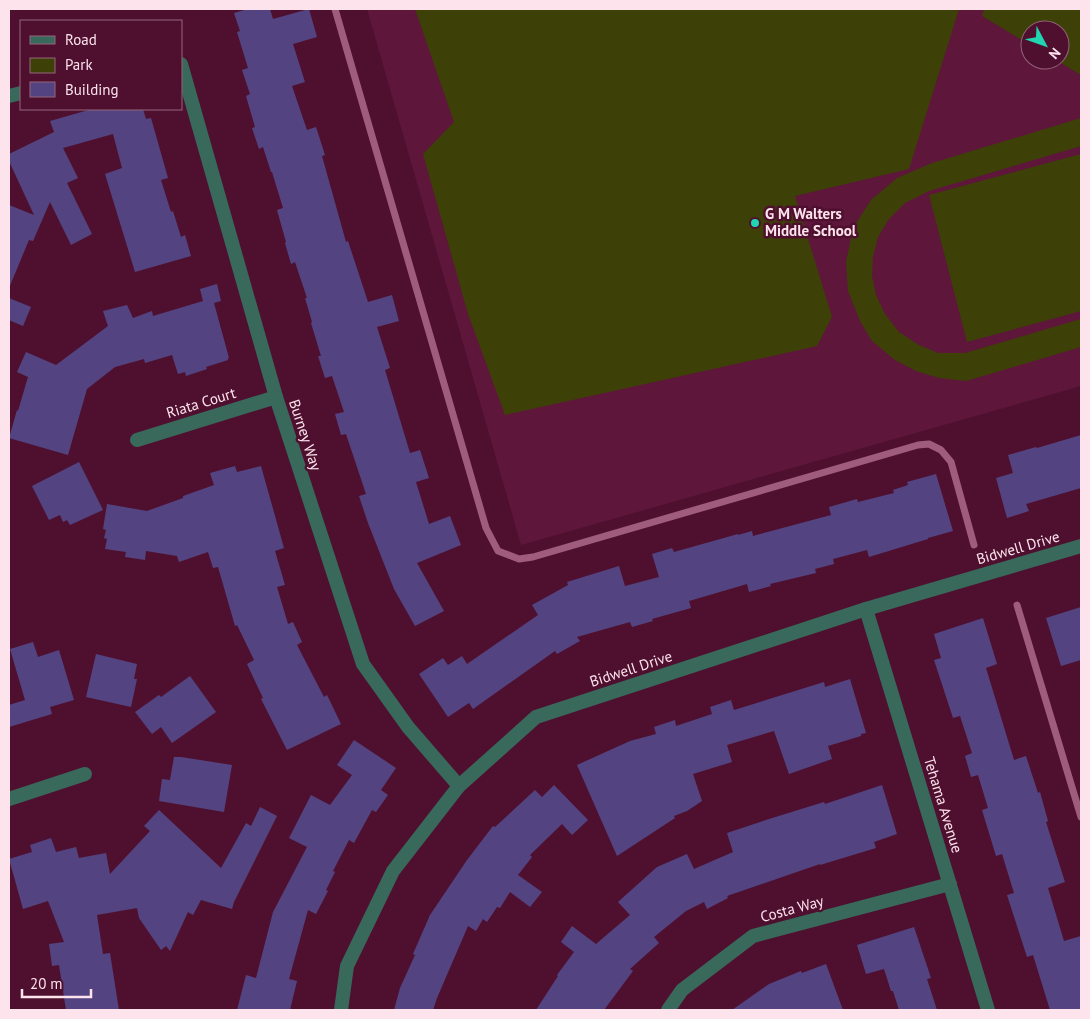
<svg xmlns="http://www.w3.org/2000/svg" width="1090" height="1019" font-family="'PT Sans',sans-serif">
	<rect width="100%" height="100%" fill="#4f1030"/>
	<path fill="#5e163b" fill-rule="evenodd" d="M 367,9 L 1081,9 L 1081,386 L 521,545 ZM 1030,30 L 1060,30 L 1060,60 L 1030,60 Z"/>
	<g fill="#3d4107">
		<path d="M 415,9 L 959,9 L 909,169 L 795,196 L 832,317 L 817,346 L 505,415 L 468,314 L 423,154 L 454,122 Z"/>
		<path d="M 984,9 L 1081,9 L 1081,75 L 1056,60 L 1060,60 L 1060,30 L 1030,30 L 1030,45 L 982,16 Z"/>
		<path d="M 1081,118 L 1081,146 L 929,191 L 905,203 L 889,219 L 878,237 L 873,257 L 872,276 L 876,295 L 885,314 L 899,332 L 919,345 L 938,353 L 965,353 L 1081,319 L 1081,347 L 966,381 L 939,378 L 916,371 L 895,360 L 872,341 L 860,321 L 848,291 L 846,262 L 853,228 L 871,200 L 897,178 L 932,163 Z"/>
		<path d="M 1081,154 L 1081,311 L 967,342 L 929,195 Z"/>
	</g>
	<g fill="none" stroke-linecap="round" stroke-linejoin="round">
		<g stroke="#a05c7d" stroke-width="7">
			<path d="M 335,9 L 486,528 L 498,551 L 519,559 L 533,557 L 918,445 L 929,444 L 941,450 L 951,462 L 974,545"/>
			<path d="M 1017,605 L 1081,817"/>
		</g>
	</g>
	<g fill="#534481">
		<path d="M 248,9 L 270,9 L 273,19 L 309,9 L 317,37 L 293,44 L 305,82 L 292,86 L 307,130 L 316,127 L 325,155 L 322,156 L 346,242 L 348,241 L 368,302 L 392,295 L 399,321 L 377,327 L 390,368 L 385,370 L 410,453 L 420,450 L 429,478 L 416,482 L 429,524 L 450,516 L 461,545 L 417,563 L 444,611 L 415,626 L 394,589 L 368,523 L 359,496 L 366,494 L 346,434 L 341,435 L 335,414 L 344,412 L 332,376 L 325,378 L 318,356 L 321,356 L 311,323 L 312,322 L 305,298 L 307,298 L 295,262 L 291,264 L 285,243 L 286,242 L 277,210 L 283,208 L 272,172 L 271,172 L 263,147 L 259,149 L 252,128 L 255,127 L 246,96 L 250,94 L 242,70 L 248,68 L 237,32 L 240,31 L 234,13 Z"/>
		<path d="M 92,109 L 143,109 L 146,119 L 151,118 L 168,178 L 161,180 L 171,212 L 173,211 L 181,237 L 185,235 L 191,256 L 135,272 L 105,174 L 122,168 L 113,134 L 63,148 L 78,178 L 67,183 L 92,234 L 71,245 L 50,202 L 33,241 L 29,240 L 9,288 L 9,205 L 34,215 L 9,161 L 9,154 L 54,132 L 50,121 Z"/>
		<path d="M 217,284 L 221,301 L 214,303 L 229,358 L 228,358 L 228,360 L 206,367 L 207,369 L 186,376 L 185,372 L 178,374 L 172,355 L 145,363 L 144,359 L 115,367 L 87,389 L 68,455 L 9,438 L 17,410 L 18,411 L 28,377 L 17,372 L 26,352 L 56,365 L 108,326 L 103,311 L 127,305 L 133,318 L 152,311 L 153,316 L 203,301 L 200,289 Z"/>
		<path d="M 9,298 L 31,307 L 23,326 L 9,320 Z"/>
		<path d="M 1081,435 L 1081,488 L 1026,504 L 1029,511 L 1007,518 L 996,478 L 1013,473 L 1008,455 L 1036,447 L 1037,448 Z"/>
		<path d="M 79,462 L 103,510 L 70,525 L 67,520 L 63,522 L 60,515 L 49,520 L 32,486 Z"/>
		<path d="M 235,466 L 237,472 L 261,466 L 284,548 L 275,551 L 285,585 L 277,587 L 288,624 L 293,622 L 302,642 L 297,645 L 324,697 L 327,695 L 341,724 L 287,750 L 261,699 L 263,698 L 247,664 L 254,660 L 237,625 L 235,626 L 218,567 L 213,568 L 208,552 L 179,562 L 177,556 L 146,551 L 145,560 L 125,557 L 126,552 L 105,549 L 107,539 L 104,538 L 106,530 L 103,529 L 107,504 L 147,511 L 183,498 L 183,496 L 214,485 L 210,473 Z"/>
		<path d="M 936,474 L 953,531 L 928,538 L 928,539 L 869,557 L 867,550 L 833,559 L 834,564 L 815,569 L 816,573 L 770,584 L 771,586 L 749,592 L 747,584 L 713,594 L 689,601 L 691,608 L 652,619 L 653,621 L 632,627 L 630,622 L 577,637 L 580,641 L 557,654 L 555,651 L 473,709 L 469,703 L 448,717 L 419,674 L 443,658 L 448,665 L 462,656 L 467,664 L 538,615 L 532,605 L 568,585 L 567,582 L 619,566 L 625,586 L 659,577 L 652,554 L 672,548 L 674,552 L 738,534 L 738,535 L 752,531 L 753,536 L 831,515 L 829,507 L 857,499 L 858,502 L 894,493 L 893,490 L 908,485 L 907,482 Z"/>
		<path d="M 1081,607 L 1081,660 L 1061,666 L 1046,618 Z"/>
		<path d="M 983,618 L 997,664 L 986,668 L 1014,760 L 1026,756 L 1038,793 L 1040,792 L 1048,821 L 1046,822 L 1065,882 L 1048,888 L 1064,941 L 1081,936 L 1081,1010 L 1050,1010 L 1033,955 L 1027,957 L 1007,895 L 1014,893 L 1002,854 L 996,856 L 982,810 L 988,808 L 978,775 L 971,777 L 965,756 L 972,753 L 960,716 L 953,718 L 934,660 L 941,658 L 934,634 Z"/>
		<path d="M 33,642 L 38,657 L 59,650 L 74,700 L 50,707 L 52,714 L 9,727 L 9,705 L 25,700 L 10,649 Z"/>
		<path d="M 96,654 L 137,664 L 134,679 L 137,679 L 131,707 L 86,697 Z"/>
		<path d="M 190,676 L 216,712 L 172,743 L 161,727 L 152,734 L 135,712 L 159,695 L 161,697 Z"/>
		<path d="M 850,679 L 866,733 L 861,734 L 861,736 L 828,746 L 832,759 L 789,774 L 774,731 L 727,745 L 732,762 L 693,774 L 702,801 L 687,811 L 674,816 L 675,818 L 617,856 L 577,765 L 630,741 L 656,734 L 654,727 L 675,720 L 676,726 L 712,714 L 710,707 L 731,700 L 734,710 L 824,682 L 825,687 Z"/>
		<path d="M 354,740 L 396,768 L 381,790 L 388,795 L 376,812 L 372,810 L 354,843 L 349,840 L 333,871 L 335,872 L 326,890 L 328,891 L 316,914 L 308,910 L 289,979 L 297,981 L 290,1010 L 237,1010 L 246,975 L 256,978 L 273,912 L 307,847 L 289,838 L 311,795 L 330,805 L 352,775 L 337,765 Z"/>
		<path d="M 174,757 L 181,757 L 232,765 L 224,812 L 159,801 L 162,779 L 170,780 Z"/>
		<path d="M 554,785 L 588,820 L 572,835 L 562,824 L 530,855 L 532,857 L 518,875 L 542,892 L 530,907 L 510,892 L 500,908 L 497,907 L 487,922 L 483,919 L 476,931 L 468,926 L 437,998 L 433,1010 L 394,1010 L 400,988 L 415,955 L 413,954 L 430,915 L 467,860 L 493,826 L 495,827 L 535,790 L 542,797 Z"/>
		<path d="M 882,785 L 897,834 L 874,842 L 876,848 L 820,865 L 820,864 L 727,896 L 728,898 L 707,909 L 704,902 L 686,911 L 654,937 L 659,943 L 630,969 L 633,971 L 604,1010 L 536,1010 L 558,976 L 557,975 L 574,952 L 561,942 L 572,926 L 596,944 L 630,915 L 618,902 L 657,867 L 687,854 L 694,869 L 733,852 L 727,833 L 769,819 L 824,802 L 825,804 Z"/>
		<path d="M 260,807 L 277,816 L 234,902 L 232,909 L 201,900 L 193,915 L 188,912 L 170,951 L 166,946 L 161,950 L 139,918 L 137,908 L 97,915 L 103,954 L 110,953 L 119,1010 L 66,1010 L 59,965 L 52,966 L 49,944 L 64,942 L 48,901 L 23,909 L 9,859 L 32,852 L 30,845 L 51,838 L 56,852 L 76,847 L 79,858 L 106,853 L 110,874 L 150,831 L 144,826 L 159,810 L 221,868 L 246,823 L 251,826 Z"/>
		<path d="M 914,927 L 931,978 L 927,979 L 937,1010 L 899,1010 L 893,991 L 891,991 L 884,969 L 866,974 L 857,945 Z"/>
		<path d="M 826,964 L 843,1010 L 732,1010 L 769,984 L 801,971 L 802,973 Z"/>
	</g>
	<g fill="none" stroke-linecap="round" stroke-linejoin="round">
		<g stroke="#38695b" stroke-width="14">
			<path d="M 181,64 L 276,397 L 363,664 L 408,727 L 459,786"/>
			<path d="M 9,96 L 21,93"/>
			<path d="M 137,440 L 276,397"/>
			<path d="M 866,609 L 988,1010"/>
			<path d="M 9,799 L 85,774"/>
			<path d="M 341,1010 L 347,966 L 393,871 L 459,786 L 536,717 L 866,609 L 1081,546"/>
			<path d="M 668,1010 L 682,990 L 753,936 L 950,884"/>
		</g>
	</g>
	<circle fill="#21d5b0" stroke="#4f1030" stroke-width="2" cx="755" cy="223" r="5"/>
	<g text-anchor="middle" stroke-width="5" stroke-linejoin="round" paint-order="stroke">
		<g font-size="15" font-weight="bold" fill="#fce3ec" stroke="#4f1030" text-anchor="start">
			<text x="765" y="219">G M Walters<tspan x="765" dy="17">Middle School</tspan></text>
		</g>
		<g font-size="15" fill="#fce3ec" stroke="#4f1030">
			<text transform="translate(201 403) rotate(-17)" y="5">Riata Court</text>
			<text transform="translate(305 435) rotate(72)" y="5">Burney Way</text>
			<text transform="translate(1018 548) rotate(-16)" y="5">Bidwell Drive</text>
			<text transform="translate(631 669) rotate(-18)" y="5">Bidwell Drive</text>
			<text transform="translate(943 805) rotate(73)" y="5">Tehama Avenue</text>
			<text transform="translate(792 909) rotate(-15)" y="5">Costa Way</text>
		</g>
	</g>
	<rect width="1090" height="1019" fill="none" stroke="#fce3ec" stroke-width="20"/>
	<rect x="20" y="20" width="162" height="90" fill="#4f1030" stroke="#94647b"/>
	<rect x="30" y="36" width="25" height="8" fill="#38695b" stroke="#94647b"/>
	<text x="65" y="45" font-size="15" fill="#fce3ec">Road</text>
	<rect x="30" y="58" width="25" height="15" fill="#3d4107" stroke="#94647b"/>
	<text x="65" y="70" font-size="15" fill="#fce3ec">Park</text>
	<rect x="30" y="82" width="25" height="15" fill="#534481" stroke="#94647b"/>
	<text x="65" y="95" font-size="15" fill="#fce3ec">Building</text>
	<g transform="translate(1045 45) rotate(131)"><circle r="24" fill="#4f1030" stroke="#94647b"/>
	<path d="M0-4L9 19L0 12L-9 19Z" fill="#21d5b0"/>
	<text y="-8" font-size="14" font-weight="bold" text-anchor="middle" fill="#fce3ec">N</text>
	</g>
	<path d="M22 989v8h69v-8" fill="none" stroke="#fce3ec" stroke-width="2.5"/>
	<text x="30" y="989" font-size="15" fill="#fce3ec" stroke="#4f1030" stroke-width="4" paint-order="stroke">20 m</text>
</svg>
